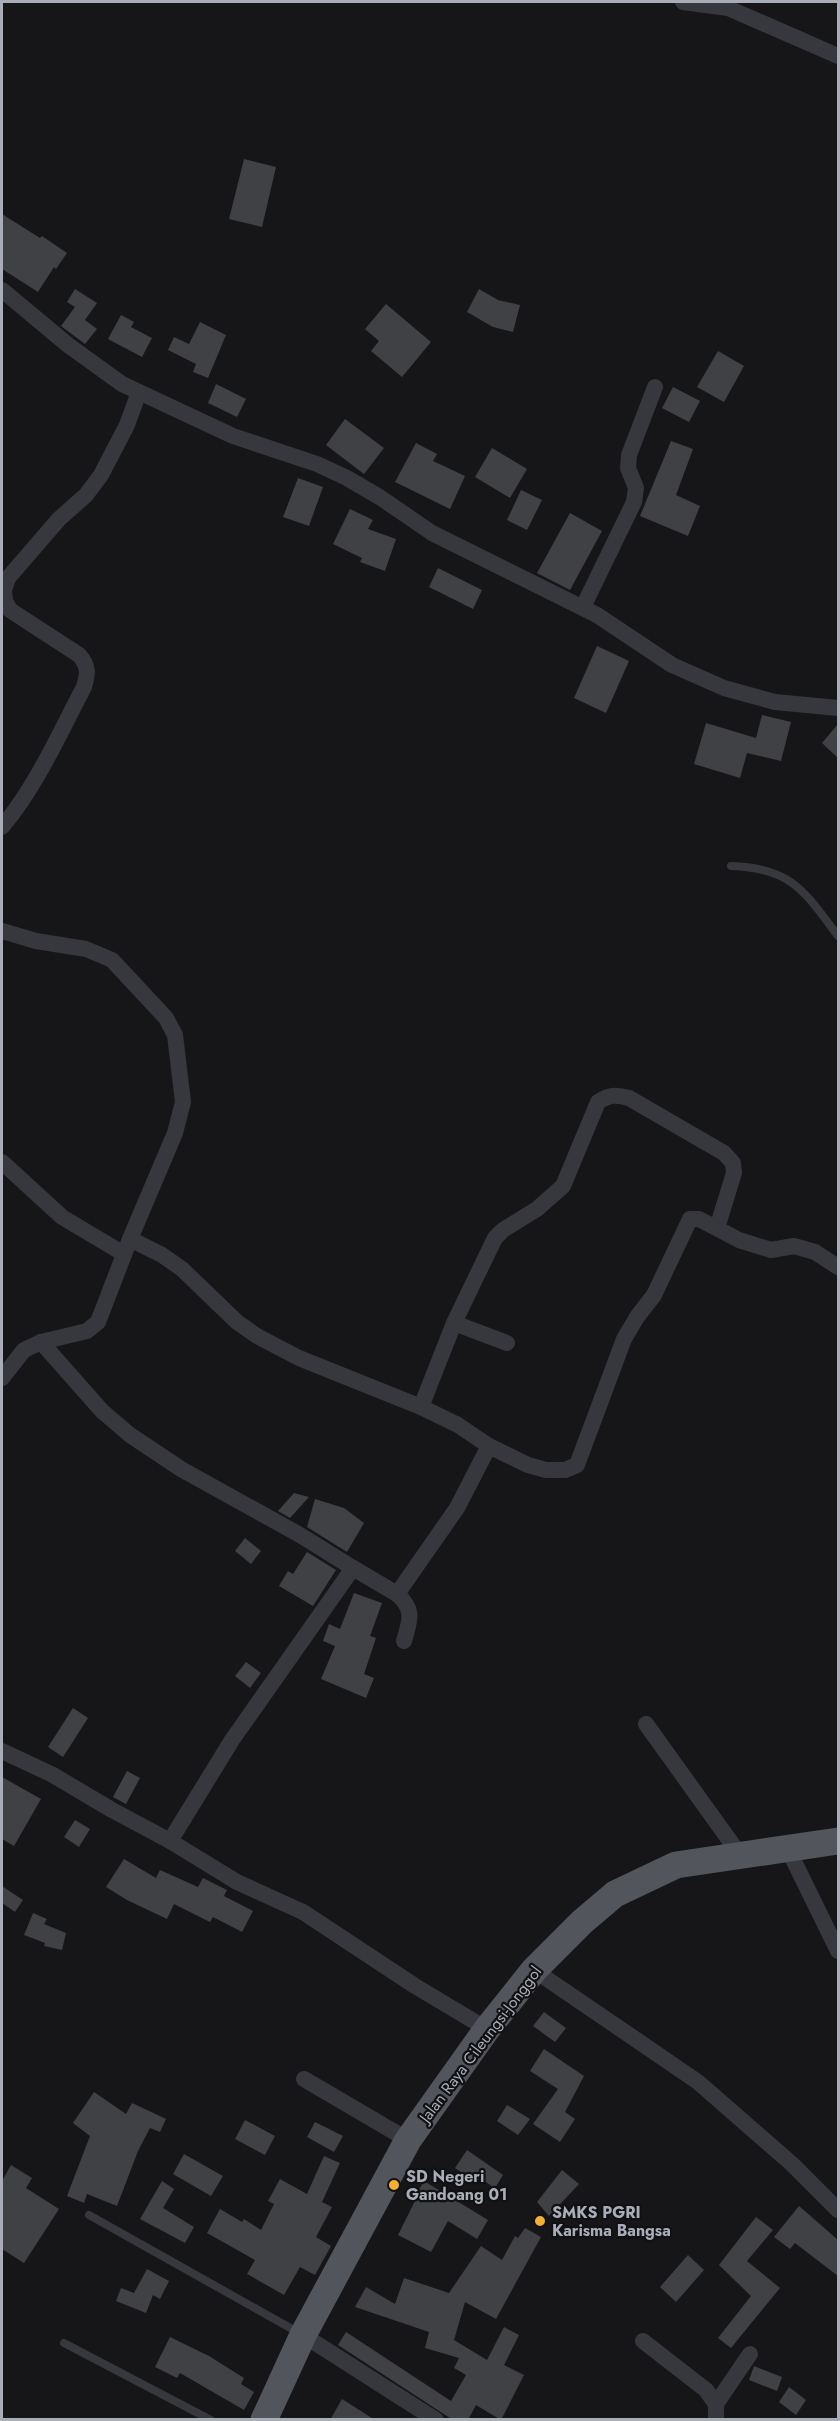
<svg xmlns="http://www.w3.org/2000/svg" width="840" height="2421" font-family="Jost,sans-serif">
	<rect width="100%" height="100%" fill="#161618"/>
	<g fill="#404145">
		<path d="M 244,159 L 276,167 L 262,227 L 229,219 Z"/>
		<path d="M 2,214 L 40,238 L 42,236 L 67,253 L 56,269 L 54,267 L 38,292 L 2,269 Z"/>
		<path d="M 75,289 L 97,303 L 85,320 L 97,329 L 85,344 L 61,326 L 75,307 L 67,302 Z"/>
		<path d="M 479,289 L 498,300 L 520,305 L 513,332 L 493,327 L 467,312 Z"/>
		<path d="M 386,304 L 431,342 L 402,377 L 371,351 L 379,341 L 365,329 Z"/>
		<path d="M 121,315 L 134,322 L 131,327 L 152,338 L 142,357 L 108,339 Z"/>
		<path d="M 200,322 L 226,335 L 208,378 L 193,372 L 196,364 L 168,350 L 174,337 L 189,344 Z"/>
		<path d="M 718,351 L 744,366 L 724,402 L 697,387 Z"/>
		<path d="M 216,384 L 246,399 L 237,417 L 208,403 Z"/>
		<path d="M 673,387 L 700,401 L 689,422 L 662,408 Z"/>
		<path d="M 345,419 L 384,448 L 364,474 L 326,445 Z"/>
		<path d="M 671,441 L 693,449 L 676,495 L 700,506 L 688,536 L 640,516 Z"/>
		<path d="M 416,443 L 437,454 L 433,461 L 465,476 L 450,509 L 395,482 Z"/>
		<path d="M 492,448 L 527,469 L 510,498 L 475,477 Z"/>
		<path d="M 298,478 L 323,487 L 309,526 L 283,517 Z"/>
		<path d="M 521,490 L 542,500 L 527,530 L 507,520 Z"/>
		<path d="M 350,509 L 373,520 L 368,529 L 396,539 L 385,571 L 360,562 L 362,558 L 333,544 Z"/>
		<path d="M 570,513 L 602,531 L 570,590 L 537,573 Z"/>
		<path d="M 438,568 L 482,590 L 473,609 L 429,587 Z"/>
		<path d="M 597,646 L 629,661 L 606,713 L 574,698 Z"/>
		<path d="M 762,715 L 791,722 L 781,761 L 747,753 L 740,778 L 694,764 L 706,723 L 756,738 Z"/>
		<path d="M 838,724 L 838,758 L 822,743 Z"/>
		<path d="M 294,1493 L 309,1497 L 290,1518 L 278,1511 Z"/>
		<path d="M 315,1499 L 344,1508 L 364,1523 L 347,1552 L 307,1527 Z"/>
		<path d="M 245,1538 L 261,1551 L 251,1564 L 235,1551 Z"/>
		<path d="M 307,1552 L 336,1570 L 313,1606 L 279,1586 L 288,1571 L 293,1574 Z"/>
		<path d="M 354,1593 L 382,1603 L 370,1636 L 376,1638 L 364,1674 L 374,1678 L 366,1698 L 321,1679 L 335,1646 L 323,1641 L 329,1624 L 340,1629 Z"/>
		<path d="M 246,1662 L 261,1673 L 250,1688 L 235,1676 Z"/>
		<path d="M 73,1708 L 88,1718 L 63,1757 L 48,1747 Z"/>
		<path d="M 127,1771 L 140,1778 L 126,1804 L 113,1797 Z"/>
		<path d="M 2,1777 L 41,1799 L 14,1846 L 2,1839 Z"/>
		<path d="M 75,1820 L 90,1829 L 79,1847 L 64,1837 Z"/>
		<path d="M 124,1859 L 156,1878 L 160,1870 L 198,1887 L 203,1878 L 227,1890 L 224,1896 L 253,1911 L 242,1932 L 213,1917 L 210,1922 L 174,1904 L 167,1919 L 127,1900 L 106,1887 Z"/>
		<path d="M 2,1886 L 23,1900 L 15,1912 L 2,1903 Z"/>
		<path d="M 33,1913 L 47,1919 L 44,1924 L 66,1933 L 62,1950 L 44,1946 L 45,1943 L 24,1935 Z"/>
		<path d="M 544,2012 L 566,2028 L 555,2042 L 533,2026 Z"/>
		<path d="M 544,2049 L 584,2076 L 565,2112 L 575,2119 L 560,2142 L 533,2124 L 558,2089 L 530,2071 Z"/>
		<path d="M 94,2092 L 126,2114 L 132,2103 L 166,2119 L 160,2132 L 150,2128 L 138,2151 L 117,2206 L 87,2194 L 84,2203 L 67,2196 L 90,2136 L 73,2123 Z"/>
		<path d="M 507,2105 L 530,2119 L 518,2135 L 497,2121 Z"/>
		<path d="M 245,2120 L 275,2136 L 265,2155 L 235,2139 Z"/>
		<path d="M 315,2122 L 343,2136 L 334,2152 L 307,2137 Z"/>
		<path d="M 467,2150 L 503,2175 L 495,2188 L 481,2179 L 477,2183 L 455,2168 Z"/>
		<path d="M 184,2154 L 223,2176 L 211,2196 L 173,2174 Z"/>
		<path d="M 324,2156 L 340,2163 L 322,2202 L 332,2207 L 316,2237 L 331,2246 L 315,2275 L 300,2267 L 284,2295 L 247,2274 L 255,2260 L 207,2233 L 220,2209 L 242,2222 L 244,2219 L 261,2230 L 274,2204 L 268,2201 L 280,2179 L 307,2194 Z"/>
		<path d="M 11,2165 L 32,2178 L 26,2188 L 59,2209 L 24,2263 L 2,2249 L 2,2181 Z"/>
		<path d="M 562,2170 L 579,2184 L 549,2216 L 537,2202 Z"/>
		<path d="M 162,2181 L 174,2189 L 163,2208 L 194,2227 L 185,2243 L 140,2219 Z"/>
		<path d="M 424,2181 L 488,2220 L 477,2239 L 448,2221 L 431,2252 L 398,2235 L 415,2201 L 413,2200 Z"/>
		<path d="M 799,2206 L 838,2240 L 838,2276 L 795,2243 L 790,2249 L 774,2237 Z"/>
		<path d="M 756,2217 L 773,2230 L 747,2261 L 780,2288 L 731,2348 L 718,2338 L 751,2296 L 719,2265 Z"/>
		<path d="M 525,2228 L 541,2237 L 496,2319 L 465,2302 L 454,2340 L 487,2360 L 504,2327 L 519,2335 L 504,2365 L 524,2375 L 501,2420 L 476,2405 L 468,2420 L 453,2420 L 338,2345 L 346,2332 L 451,2401 L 466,2375 L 454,2368 L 459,2358 L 425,2348 L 429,2332 L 355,2307 L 366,2287 L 395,2304 L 404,2278 L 449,2293 L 481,2246 L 502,2260 L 515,2236 L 518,2238 Z"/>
		<path d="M 688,2255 L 704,2270 L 676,2302 L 660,2287 Z"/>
		<path d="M 147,2269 L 169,2281 L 160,2299 L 153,2295 L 146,2313 L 116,2301 L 121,2288 L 134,2293 Z"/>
		<path d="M 170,2337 L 209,2356 L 244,2378 L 241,2384 L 254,2392 L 244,2410 L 180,2373 L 177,2378 L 155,2367 Z"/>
		<path d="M 754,2366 L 782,2377 L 777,2391 L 749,2380 Z"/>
		<path d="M 789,2387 L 806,2400 L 796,2415 L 779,2402 Z"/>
		<path d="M 342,2399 L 375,2420 L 330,2420 Z"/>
	</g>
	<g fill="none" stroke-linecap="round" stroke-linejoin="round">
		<g stroke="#37383d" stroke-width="8">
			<path d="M 731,866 C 792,868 804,891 838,936"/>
			<path d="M 89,2215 L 301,2334"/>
			<path d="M 64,2343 L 211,2420"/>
		</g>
		<g stroke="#37383d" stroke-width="16">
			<path d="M 683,2 L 728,8 L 838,56"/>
			<path d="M 2,290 L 68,345 L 122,384 L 233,436 L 317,464 L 347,478 L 381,498 L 432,533 L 597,615 L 672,665 L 724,688 L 775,702 L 838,708"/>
			<path d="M 583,607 L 634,502 L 636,488 L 628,468 L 629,455 L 655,387"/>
			<path d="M 2,827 C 37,785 58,736 84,687 C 88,674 89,666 79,655 L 10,610 L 5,601 L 4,590 L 8,578 L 59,519 L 86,495 L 101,475 L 127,425 L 139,392"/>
			<path d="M 2,931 L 36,941 L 86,949 L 112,960 L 166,1018 L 175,1035 L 183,1102 L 175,1133 L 130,1239 L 98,1322 L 87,1331 L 41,1342 L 24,1350 L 2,1378"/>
			<path d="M 2,1162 L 62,1217 L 124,1254"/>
			<path d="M 130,1239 L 162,1255 L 182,1269 L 237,1322 L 257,1336 L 299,1358 L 421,1407 L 454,1323 L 495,1238 L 503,1230 L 537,1209 L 563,1186 L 598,1102 C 609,1095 616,1094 629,1098 L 724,1153 L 733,1163 L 734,1173 L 717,1228"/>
			<path d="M 454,1323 L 507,1343"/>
			<path d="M 41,1342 L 102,1411 L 130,1435 L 181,1469 L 300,1535 L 353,1568 L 232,1740 L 170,1841"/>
			<path d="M 421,1407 L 458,1425 L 489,1446 L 528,1465 L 546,1470 L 565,1470 L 577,1465 L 624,1339 L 637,1317 L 654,1295 L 690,1219 L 699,1219 L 739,1240 L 771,1250 L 794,1246 L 815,1252 L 838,1267"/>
			<path d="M 353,1568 L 397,1594 L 457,1508 L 489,1446"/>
			<path d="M 397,1594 C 415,1610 410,1620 404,1641"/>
			<path d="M 646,1724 L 740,1855"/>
			<path d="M 2,1751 L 53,1775 L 112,1810 L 170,1841 L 237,1882 L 303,1912 L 415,1986 L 487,2029"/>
			<path d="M 787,1847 L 838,1951"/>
			<path d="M 534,1970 L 698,2082 L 792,2164 L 838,2210"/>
			<path d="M 304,2079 L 408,2140"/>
			<path d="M 303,2335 L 436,2420"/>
			<path d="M 643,2341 L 706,2390 L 716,2404 L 716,2420"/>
			<path d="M 716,2404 L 750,2354"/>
		</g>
		<path stroke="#53555c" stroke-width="27" d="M 264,2420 L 303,2335 L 408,2140 L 487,2029 L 534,1970 L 582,1922 L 615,1894 L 676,1865 L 838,1841"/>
	</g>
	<g fill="#f2b134" stroke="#111113" stroke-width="2">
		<circle cx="394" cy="2185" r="6"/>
		<circle cx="540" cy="2221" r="6"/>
	</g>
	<g text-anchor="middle" stroke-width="4.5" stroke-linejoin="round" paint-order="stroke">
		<g font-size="16" fill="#a8adb8" stroke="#111113">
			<text transform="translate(480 2044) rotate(-53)" y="6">Jalan Raya Cileungsi-Jonggol</text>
		</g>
		<g font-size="16" font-weight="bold" fill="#a8adb8" stroke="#111113" text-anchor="start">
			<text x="406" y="2182">SD Negeri<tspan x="406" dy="18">Gandoang 01</tspan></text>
			<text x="552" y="2218">SMKS PGRI<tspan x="552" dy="18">Karisma Bangsa</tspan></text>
		</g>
	</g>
	<rect width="840" height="2421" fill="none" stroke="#a8adb8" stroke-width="6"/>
</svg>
